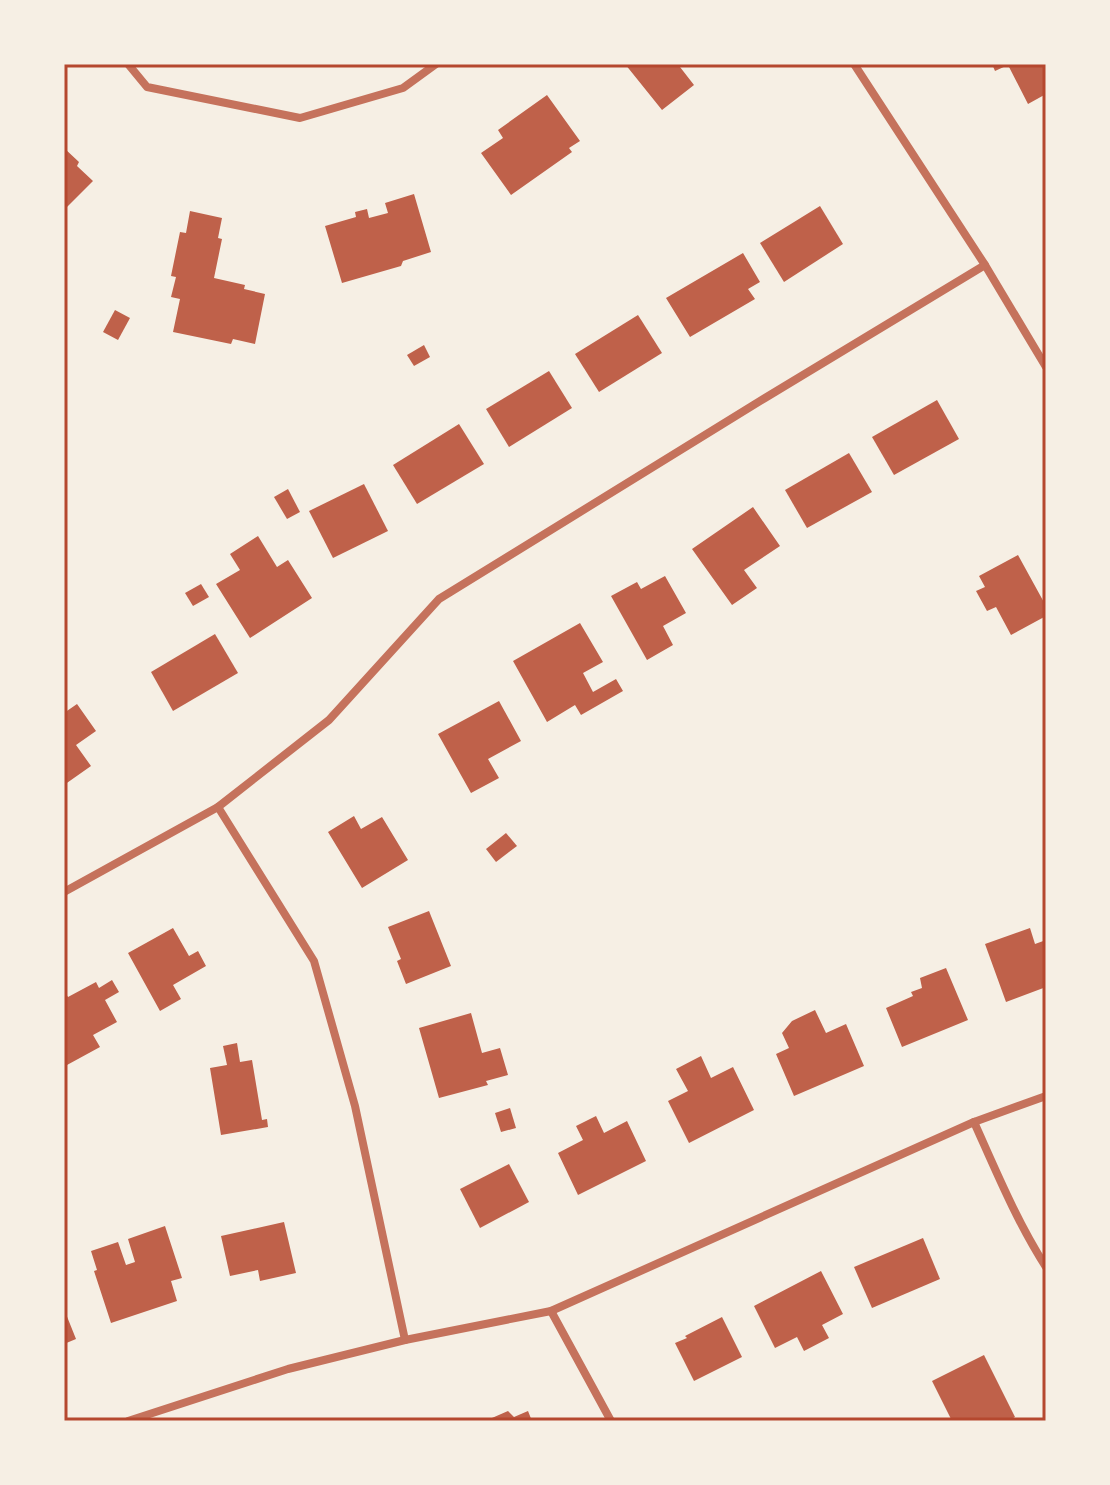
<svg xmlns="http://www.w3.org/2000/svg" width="1110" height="1485" font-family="Quicksand,sans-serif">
	<rect width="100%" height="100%" fill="#f6efe4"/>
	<g fill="#bf614a">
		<path d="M 625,64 L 684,64 L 680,67 L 694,85 L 662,110 Z"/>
		<path d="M 992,64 L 1046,64 L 1046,94 L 1028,104 L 1008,65 L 995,71 Z"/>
		<path d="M 547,95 L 580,141 L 569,148 L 572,152 L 511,195 L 481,153 L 503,138 L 498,130 Z"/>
		<path d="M 64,148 L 79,162 L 77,166 L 93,181 L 64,210 Z"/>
		<path d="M 414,194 L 431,252 L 403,261 L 401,266 L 342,283 L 325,226 L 356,217 L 355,212 L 367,209 L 369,218 L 388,213 L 385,203 Z"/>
		<path d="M 820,206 L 843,244 L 784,282 L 760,243 Z"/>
		<path d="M 190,211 L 222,218 L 218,238 L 222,239 L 214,278 L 245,285 L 244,289 L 265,294 L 255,344 L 233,339 L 231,344 L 173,332 L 180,299 L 171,297 L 176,277 L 171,276 L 180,232 L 186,233 Z"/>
		<path d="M 743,253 L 760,282 L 748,289 L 755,299 L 690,337 L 666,298 Z"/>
		<path d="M 115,310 L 130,318 L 118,340 L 103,332 Z"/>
		<path d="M 638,315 L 662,353 L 599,392 L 575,354 Z"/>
		<path d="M 424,345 L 430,357 L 414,366 L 407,355 Z"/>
		<path d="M 549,371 L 572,408 L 509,447 L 486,409 Z"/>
		<path d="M 937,400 L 959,439 L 894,475 L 872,437 Z"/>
		<path d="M 459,424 L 484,464 L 417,504 L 393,465 Z"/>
		<path d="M 849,453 L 872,492 L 807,528 L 785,490 Z"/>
		<path d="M 364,484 L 388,531 L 333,558 L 309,511 Z"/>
		<path d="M 288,489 L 300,512 L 287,519 L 274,497 Z"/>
		<path d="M 753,507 L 780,546 L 744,570 L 757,588 L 732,605 L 692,549 Z"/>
		<path d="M 258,536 L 277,567 L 288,560 L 312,598 L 250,638 L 216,584 L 240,570 L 230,554 Z"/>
		<path d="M 1018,555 L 1046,606 L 1046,616 L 1011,635 L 996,607 L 987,611 L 976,591 L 985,587 L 979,576 Z"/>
		<path d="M 665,576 L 686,613 L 663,626 L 673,645 L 647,660 L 611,596 L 637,582 L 641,589 Z"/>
		<path d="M 201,584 L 209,597 L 193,606 L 185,593 Z"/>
		<path d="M 580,623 L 603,662 L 583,673 L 593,692 L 616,679 L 623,691 L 581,715 L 575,705 L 547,722 L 513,661 Z"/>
		<path d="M 215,634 L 238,673 L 173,711 L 151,672 Z"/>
		<path d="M 499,701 L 521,741 L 488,759 L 499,778 L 471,793 L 438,734 Z"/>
		<path d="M 77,704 L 96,731 L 76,745 L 91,766 L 64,785 L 64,713 Z"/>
		<path d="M 354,816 L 361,829 L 382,817 L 408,860 L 362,888 L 328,832 Z"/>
		<path d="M 506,833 L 517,846 L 496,862 L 486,849 Z"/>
		<path d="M 429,911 L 451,966 L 406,984 L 397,961 L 401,959 L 388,927 Z"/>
		<path d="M 173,928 L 189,956 L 198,951 L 206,966 L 173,985 L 181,999 L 160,1011 L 128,953 Z"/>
		<path d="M 1030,928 L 1035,944 L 1046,940 L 1046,987 L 1006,1002 L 985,944 Z"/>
		<path d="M 946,968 L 968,1020 L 902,1047 L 886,1008 L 913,996 L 911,992 L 922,988 L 920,978 Z"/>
		<path d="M 112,980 L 119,992 L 105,1000 L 117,1022 L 93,1035 L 100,1047 L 67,1065 L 64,1059 L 64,991 L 68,997 L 96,982 L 99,988 Z"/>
		<path d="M 815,1010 L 826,1033 L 846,1024 L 864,1066 L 794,1096 L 776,1054 L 789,1048 L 782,1033 L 792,1021 Z"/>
		<path d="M 471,1013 L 482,1053 L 500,1048 L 508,1075 L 486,1081 L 488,1085 L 439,1098 L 419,1028 Z"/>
		<path d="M 237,1043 L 240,1062 L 252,1060 L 262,1120 L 267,1119 L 268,1127 L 221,1135 L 210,1068 L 227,1065 L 223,1046 Z"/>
		<path d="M 701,1056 L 711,1078 L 733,1067 L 754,1110 L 689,1143 L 668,1101 L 688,1091 L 676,1069 Z"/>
		<path d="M 510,1108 L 516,1128 L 501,1132 L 495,1113 Z"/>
		<path d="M 596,1116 L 604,1133 L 627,1121 L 646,1161 L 578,1195 L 558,1153 L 583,1140 L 576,1126 Z"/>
		<path d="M 509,1164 L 529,1202 L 480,1228 L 460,1189 Z"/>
		<path d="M 284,1222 L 296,1273 L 260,1281 L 258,1270 L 230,1276 L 221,1236 Z"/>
		<path d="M 165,1226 L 182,1278 L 171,1281 L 177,1301 L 111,1323 L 94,1271 L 97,1270 L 91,1251 L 118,1242 L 126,1265 L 135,1262 L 128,1239 Z"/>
		<path d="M 923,1238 L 940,1279 L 872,1308 L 854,1267 Z"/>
		<path d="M 821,1271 L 843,1314 L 822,1325 L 829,1338 L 804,1351 L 797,1337 L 775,1348 L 754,1306 Z"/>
		<path d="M 64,1309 L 76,1339 L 64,1344 Z"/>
		<path d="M 722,1317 L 742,1357 L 694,1381 L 675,1343 L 687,1338 L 685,1336 Z"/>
		<path d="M 984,1355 L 1015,1417 L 1008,1421 L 952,1421 L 932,1381 Z"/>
		<path d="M 508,1411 L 514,1417 L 528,1411 L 532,1421 L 485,1421 Z"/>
	</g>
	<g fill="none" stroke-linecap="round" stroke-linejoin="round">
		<g stroke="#c5725c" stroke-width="8">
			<path d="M 128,64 L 147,87 L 300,118 L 403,88 L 436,64"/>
			<path d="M 854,64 L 985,265 L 1046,367"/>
			<path d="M 218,807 L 314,961 L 355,1106 L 405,1340"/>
			<path d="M 64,892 L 218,807 L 329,720 L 439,599 L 765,398 L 985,265"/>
			<path d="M 974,1122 C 996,1171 1017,1222 1046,1267"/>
			<path d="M 551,1311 L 611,1421"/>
			<path d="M 128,1421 L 288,1369 L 405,1340 L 551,1311 L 974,1122 L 1046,1096"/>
		</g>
	</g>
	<rect width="1110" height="1485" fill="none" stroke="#f6efe4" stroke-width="132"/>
	<rect x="66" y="66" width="978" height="1353" fill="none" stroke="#b5482f" stroke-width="3"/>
</svg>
